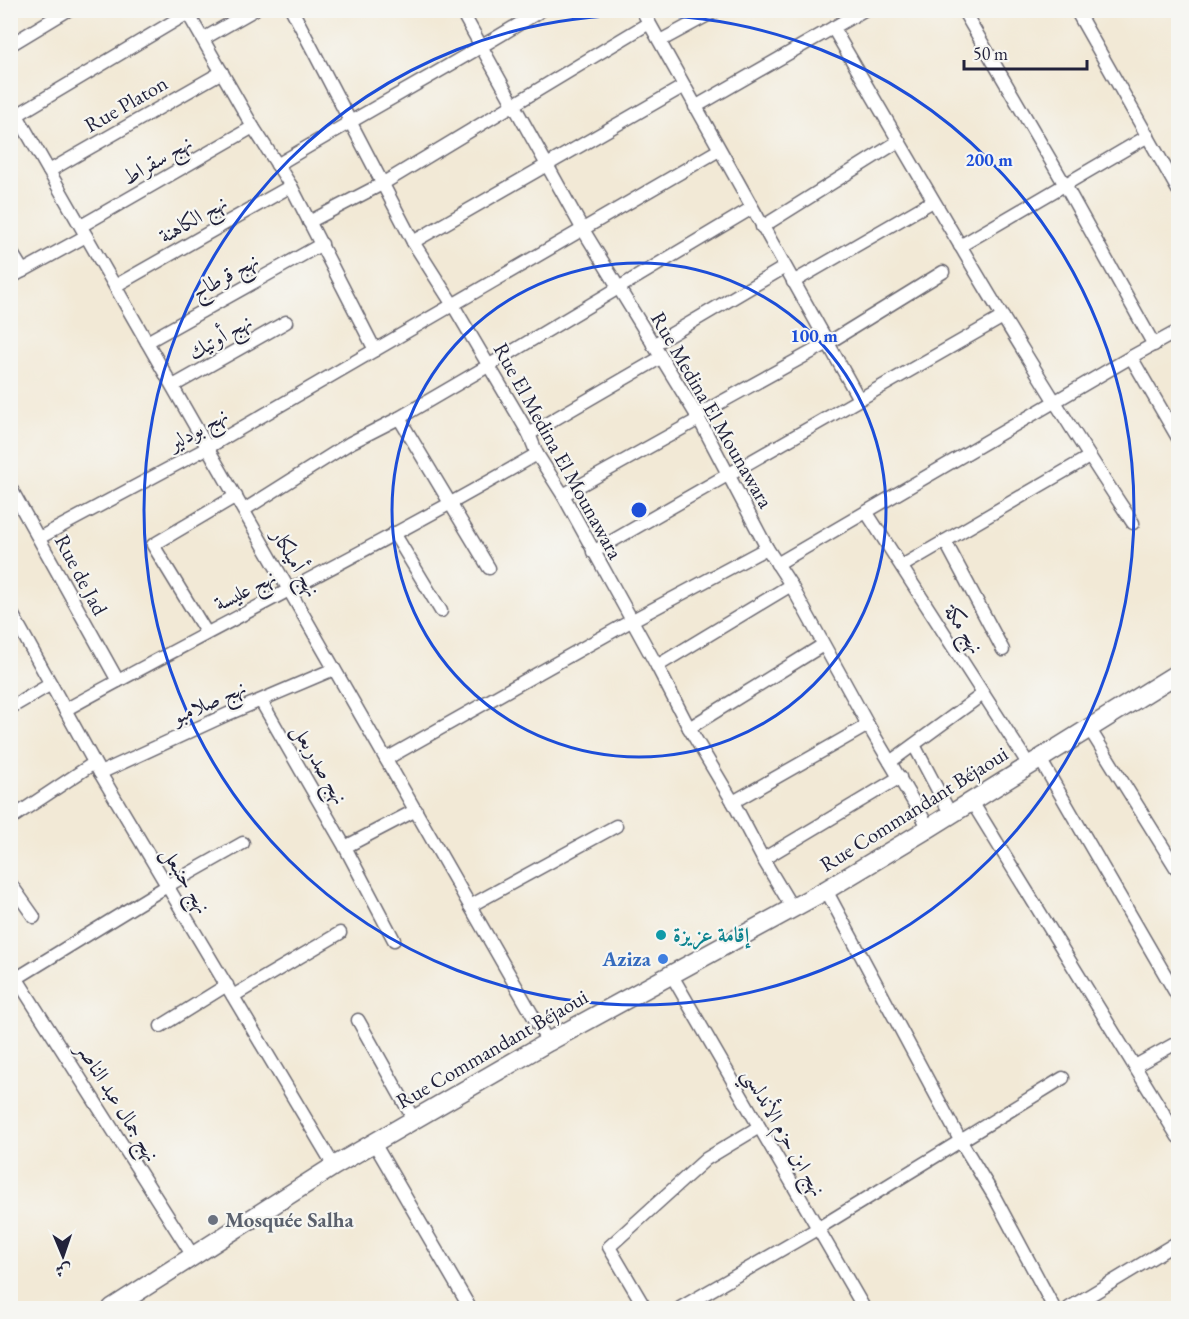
<svg xmlns="http://www.w3.org/2000/svg" width="1189" height="1319" font-family="'EB Garamond',Amiri,serif">
	<rect width="100%" height="100%" fill="#f6f6f2"/>
	<filter id="ink" filterUnits="userSpaceOnUse"><feTurbulence type="fractalNoise" baseFrequency=".0167" numOctaves="2"/><feDisplacementMap in="SourceGraphic" scale="12" xChannelSelector="R" yChannelSelector="G"/><feConvolveMatrix kernelMatrix="1 2 1 2 8 2 1 2 1" color-interpolation-filters="sRGB"/></filter>
	<filter id="wash" filterUnits="userSpaceOnUse"><feTurbulence type="fractalNoise" baseFrequency=".008" numOctaves="4" result="noise"/><feDisplacementMap in="SourceGraphic" scale="24" xChannelSelector="R" yChannelSelector="G"/><feGaussianBlur stdDeviation="1.35" result="paint"/><feColorMatrix in="noise" values="0 0 0 0 0 0 0 0 0 0 0 0 0 0 0 0 0 1.4 0 .05"/><feComposite in="paint" operator="in"/></filter>
	<g filter="url(#wash)">
		<rect width="100%" height="100%" fill="#f2e9d6"/>
	</g>
	<g filter="url(#ink)">
		<g fill="none" stroke-linecap="round" stroke-linejoin="round">
			<defs>
				<g id="street">
					<path d="M 186,10 L 253,127 L 291,186 L 375,350 L 719,150"/>
					<path d="M 292,10 L 413,242 L 453,305 L 529,434 L 537,454 L 563,495 L 657,666 L 689,728 L 733,802 L 763,859 L 793,909"/>
					<path d="M 461,10 L 582,228 L 699,419 L 767,548 L 791,585 L 868,725 L 929,828"/>
					<path d="M 642,10 L 828,343 L 943,272"/>
					<path d="M 963,10 L 1065,185 L 1154,345"/>
					<path d="M 1076,10 L 1178,190"/>
					<path d="M 833,28 C 930,195 1026,362 1133,523"/>
					<path d="M 203,39 L 254,10"/>
					<path d="M 660,41 L 717,10"/>
					<path d="M 10,45 L 68,10"/>
					<path d="M 10,103 L 548,1042"/>
					<path d="M 695,107 L 864,10"/>
					<path d="M 17,115 L 188,13"/>
					<path d="M 277,165 C 365,112 455,64 542,10"/>
					<path d="M 49,171 L 222,72"/>
					<path d="M 309,222 L 382,184 L 649,23"/>
					<path d="M 81,226 L 253,127"/>
					<path d="M 762,227 L 899,141"/>
					<path d="M 413,242 L 684,86"/>
					<path d="M 960,246 L 1148,136"/>
					<path d="M 10,250 L 23,271"/>
					<path d="M 10,278 L 86,236"/>
					<path d="M 793,282 L 933,201"/>
					<path d="M 115,286 L 291,186"/>
					<path d="M 147,342 L 322,244"/>
					<path d="M 653,345 L 785,267"/>
					<path d="M 1131,357 L 1178,438"/>
					<path d="M 173,386 L 286,322"/>
					<path d="M 696,416 L 828,343 L 859,399"/>
					<path d="M 399,418 L 489,568"/>
					<path d="M 529,434 L 660,358"/>
					<path d="M 10,487 L 118,681"/>
					<path d="M 563,495 L 699,419"/>
					<path d="M 244,510 L 350,443 L 399,418 L 488,366 L 752,208"/>
					<path d="M 867,513 L 1029,765"/>
					<path d="M 394,533 L 441,611"/>
					<path d="M 39,538 L 207,448 L 375,350"/>
					<path d="M 945,541 L 1003,650"/>
					<path d="M 593,552 L 1003,317"/>
					<path d="M 777,564 L 1131,357 L 1178,331"/>
					<path d="M 902,566 L 1089,457"/>
					<path d="M 10,610 L 100,773 L 334,1166"/>
					<path d="M 206,632 L 153,545 L 236,496"/>
					<path d="M 657,666 L 791,585"/>
					<path d="M 261,701 L 345,847 L 394,940"/>
					<path d="M 10,708 L 51,684"/>
					<path d="M 65,710 C 222,623 383,544 537,454"/>
					<path d="M 689,728 L 823,645"/>
					<path d="M 1089,728 L 1178,871"/>
					<path d="M 914,745 L 951,815"/>
					<path d="M 386,759 L 631,621 L 767,548"/>
					<path d="M 1040,759 L 1178,997"/>
					<path d="M 890,762 L 983,694"/>
					<path d="M 100,773 L 228,714 L 334,669"/>
					<path d="M 733,802 L 868,725"/>
					<path d="M 972,802 L 1178,1137"/>
					<path d="M 10,819 L 94,763"/>
					<path d="M 345,847 L 416,810"/>
					<path d="M 763,859 L 900,777"/>
					<path d="M 10,883 L 34,917"/>
					<path d="M 826,890 L 960,1140 L 994,1196 L 1054,1308"/>
					<path d="M 470,906 L 616,826"/>
					<path d="M 10,968 L 193,1256"/>
					<path d="M 671,974 L 864,1308"/>
					<path d="M 17,978 L 167,886 L 243,843"/>
					<path d="M 233,996 L 340,933"/>
					<path d="M 358,1020 L 414,1120"/>
					<path d="M 161,1026 L 227,985"/>
					<path d="M 1135,1066 L 1178,1042"/>
					<path d="M 374,1143 L 470,1308"/>
					<path d="M 645,1308 L 609,1247 L 706,1159 L 759,1127"/>
					<path d="M 680,1308 L 817,1229 L 1063,1078"/>
					<path d="M 1069,1308 L 1178,1242"/>
				</g>
				<path id="secondary" d="M 112,1308 L 334,1166 L 548,1042 L 826,890 L 929,828 L 1178,673"/>
			</defs>
			<use href="#street" stroke="#6b6871" stroke-width="15"/>
			<use href="#secondary" stroke="#6b6871" stroke-width="21"/>
			<use href="#street" stroke="#fff" stroke-width="12"/>
			<use href="#secondary" stroke="#fff" stroke-width="18"/>
		</g>
	</g>
	<g fill="none" stroke="#1d4ed8" stroke-width="3">
		<circle cx="639" cy="510" r="247"/>
		<circle cx="639" cy="510" r="495"/>
	</g>
	<circle fill="#0f9aa8" stroke="#f6f6f2" stroke-width="2" cx="661" cy="935" r="6"/>
	<circle fill="#3f7fe0" stroke="#f6f6f2" stroke-width="2" cx="663" cy="959" r="6"/>
	<circle fill="#6b7280" stroke="#f6f6f2" stroke-width="2" cx="213" cy="1220" r="6"/>
	<g text-anchor="middle" stroke-width="4.5" stroke-linejoin="round" paint-order="stroke">
		<g font-size="21" fill="#22223b" stroke="#f6f6f2">
			<text transform="translate(126 104) rotate(-30)" y="7">Rue Platon</text>
			<text transform="translate(157 160) rotate(-30)" y="7">نهج سقراط</text>
			<text transform="translate(193 219) rotate(-30)" y="7">نهج الكاهنة</text>
			<text transform="translate(225 276) rotate(-29)" y="7">نهج قرطاج</text>
			<text transform="translate(220 337) rotate(-30)" y="7">نهج أوتيك</text>
			<text transform="translate(712 410) rotate(60)" y="7">Rue Medina El Mounawara</text>
			<text transform="translate(198 429) rotate(-30)" y="7">نهج بودلير</text>
			<text transform="translate(558 451) rotate(61)" y="7">Rue El Medina El Mounawara</text>
			<text transform="translate(296 563) rotate(60)" y="7">نهج أميلكار</text>
			<text transform="translate(81 575) rotate(62)" y="7">Rue de Jad</text>
			<text transform="translate(245 590) rotate(-27)" y="7">نهج عليسة</text>
			<text transform="translate(964 629) rotate(58)" y="7">نهج مكة</text>
			<text transform="translate(209 702) rotate(-24)" y="7">نهج صلامبو</text>
			<text transform="translate(320 764) rotate(60)" y="7">نهج صدربعل</text>
			<text transform="translate(914 809) rotate(-32)" y="7">Rue Commandant Béjaoui</text>
			<text transform="translate(186 880) rotate(59)" y="7">نهج حنبعل</text>
			<text transform="translate(492 1049) rotate(-30)" y="7">Rue Commandant Béjaoui</text>
			<text transform="translate(118 1102) rotate(58)" y="7">نهج جمال عبد الناصر</text>
			<text transform="translate(784 1132) rotate(60)" y="7">نهج ابن حزم الأندلسي</text>
		</g>
		<g font-size="21" font-weight="bold" fill="#0d838f" stroke="#f6f6f2" text-anchor="start">
			<text x="673" y="942">إقامة عزيزة</text>
		</g>
		<g font-size="21" font-weight="bold" fill="#366cbe" stroke="#f6f6f2" text-anchor="end">
			<text x="651" y="966">Aziza</text>
		</g>
		<g font-size="21" font-weight="bold" fill="#5b616d" stroke="#f6f6f2" text-anchor="start">
			<text x="225" y="1227">Mosquée Salha</text>
		</g>
	</g>
	<circle cx="639" cy="510" r="9" fill="#1d4ed8" stroke="#f6f6f2" stroke-width="3"/>
	<g font-size="18" text-anchor="middle" font-weight="bold" fill="#1d4ed8" stroke="#f6f6f2" stroke-width="4.5" stroke-linejoin="round" paint-order="stroke">
		<text x="989" y="166">200 m</text>
		<text x="814" y="342">100 m</text>
	</g>
	<rect width="1189" height="1319" fill="none" stroke="#f6f6f2" stroke-width="36"/>
	<g transform="translate(63 1256) rotate(178)" stroke="#f6f6f2" stroke-width="4.5" paint-order="stroke">
	<path d="M0-4.5L10 22L0 15L-10 22Z" fill="#22223b"/>
	<text y="-9" font-size="16" font-weight="bold" text-anchor="middle" fill="#22223b">ش</text>
	</g>
	<path d="M964 60v9h123v-9" fill="none" stroke="#22223b" stroke-width="3"/>
	<text x="973" y="60" font-size="18" fill="#22223b" stroke="#f6f6f2" stroke-width="4.5" paint-order="stroke">50 m</text>
</svg>
